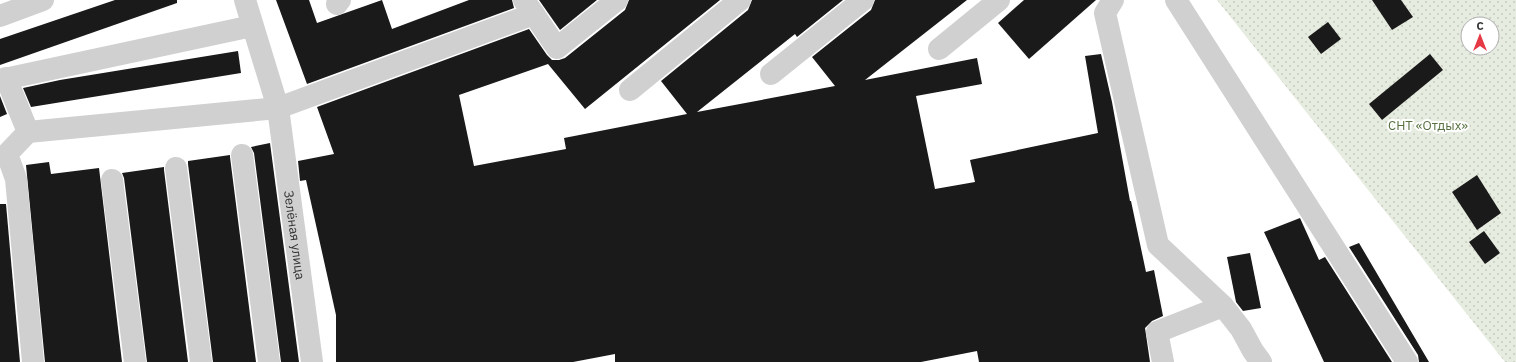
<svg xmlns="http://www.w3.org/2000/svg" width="1516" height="362" font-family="'IBM Plex Sans',sans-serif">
	<defs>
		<pattern id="garden-dots" width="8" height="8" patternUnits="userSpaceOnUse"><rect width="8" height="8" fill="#e6ecdf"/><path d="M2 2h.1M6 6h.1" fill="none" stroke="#c6cbc0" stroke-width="1.8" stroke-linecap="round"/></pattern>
	</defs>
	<rect width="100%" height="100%" fill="#fff"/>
	<path fill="url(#garden-dots)" fill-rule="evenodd" d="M 1217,0 L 1516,0 L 1516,362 L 1505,362 ZM 1468,24 L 1492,24 L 1492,48 L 1468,48 Z"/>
	<g fill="#1a1a1a">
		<path d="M 115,0 L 177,0 L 177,3 L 0,65 L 0,39 Z"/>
		<path d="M 276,0 L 309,0 L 317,23 L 382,0 L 392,29 L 469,0 L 512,0 L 514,8 L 307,84 Z"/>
		<path d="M 539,0 L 597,0 L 560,30 Z"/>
		<path d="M 629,0 L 720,0 L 585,109 L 548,64 L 459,95 L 474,166 L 566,149 L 564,138 L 687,114 L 661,81 L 748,10 L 752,0 L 843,0 L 797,37 L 795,34 L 697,112 L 835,86 L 812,57 L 871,10 L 875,0 L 967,0 L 865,80 L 977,58 L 982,84 L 916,96 L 935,189 L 975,182 L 970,160 L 1098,133 L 1085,56 L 1101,54 L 1112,102 L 1130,201 L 1131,201 L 1146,272 L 1154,270 L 1163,316 L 1152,321 L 1145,328 L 1150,362 L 979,362 L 977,351 L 921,362 L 615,362 L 615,354 L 573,362 L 336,362 L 336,315 L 306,180 L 300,181 L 298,161 L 334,154 L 317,107 L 529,29 L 547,55 L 552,60 L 559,60 L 565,58 L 625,10 Z"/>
		<path d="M 1024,0 L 1096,0 L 1029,59 L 998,23 Z"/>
		<path d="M 1372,0 L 1401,0 L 1413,17 L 1392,30 Z"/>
		<path d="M 1328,22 L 1341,39 L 1321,54 L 1308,37 Z"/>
		<path d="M 238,51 L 241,73 L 31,107 L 23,88 L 60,80 Z"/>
		<path d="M 1430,54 L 1443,70 L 1382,120 L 1369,104 Z"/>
		<path d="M 0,96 L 7,114 L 0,117 Z"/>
		<path d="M 270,143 L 299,362 L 281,362 L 254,153 L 251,147 Z"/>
		<path d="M 230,155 L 230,157 L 256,362 L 213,362 L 188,164 L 188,161 Z"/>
		<path d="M 49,162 L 51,174 L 99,168 L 122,362 L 45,362 L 26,165 Z"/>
		<path d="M 164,167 L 164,170 L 188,362 L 147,362 L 124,178 L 122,173 Z"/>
		<path d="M 1477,175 L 1501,213 L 1477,230 L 1452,192 Z"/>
		<path d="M 0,204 L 6,204 L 20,362 L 0,362 Z"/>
		<path d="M 1300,218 L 1319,260 L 1325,257 L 1392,362 L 1324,362 L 1264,232 Z"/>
		<path d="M 1484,231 L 1500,253 L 1485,264 L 1469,242 Z"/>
		<path d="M 1359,243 L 1429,362 L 1419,362 L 1418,355 L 1349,247 Z"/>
		<path d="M 1250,253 L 1261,308 L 1243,311 L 1236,302 L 1227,257 Z"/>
	</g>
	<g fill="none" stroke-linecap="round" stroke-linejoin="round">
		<g stroke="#d0d0d0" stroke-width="22">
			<path id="s1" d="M 245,0 L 278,108 L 312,362"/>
			<path d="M 524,0 L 557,48 L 617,0"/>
			<path d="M 1113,0 L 1105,13 L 1158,245 L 1223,306 L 1241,329 L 1253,351 L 1261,362"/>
			<path d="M 1176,0 L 1407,362"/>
			<path d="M 337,4 L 340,0"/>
			<path d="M 0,16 L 43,0"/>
			<path d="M 939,49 L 999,0"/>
			<path d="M 771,74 L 863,0"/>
			<path d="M 6,78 L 28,132"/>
			<path d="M 0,80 L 252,26"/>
			<path d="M 630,90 L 740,0"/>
			<path d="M 28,132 L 278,108 L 534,14"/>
			<path d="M 28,132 L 7,154 L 16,179 L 33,362"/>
			<path d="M 242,155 L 269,362"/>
			<path d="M 176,168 L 201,362"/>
			<path d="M 112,180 L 135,362"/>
			<path d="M 1163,362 L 1157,332 L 1223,306"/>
		</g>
	</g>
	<g text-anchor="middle" stroke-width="4" stroke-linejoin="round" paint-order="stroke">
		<g font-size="13" fill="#56703f" stroke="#fff">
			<text x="1428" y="130">СНТ «Отдых»</text>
		</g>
		<g font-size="13" fill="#333" stroke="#fff">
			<text dy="5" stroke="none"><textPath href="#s1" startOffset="241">Зелёная улица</textPath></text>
		</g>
	</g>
	<g transform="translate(1480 36)"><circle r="19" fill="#ffffff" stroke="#adadad"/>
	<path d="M0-3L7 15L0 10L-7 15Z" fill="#e63946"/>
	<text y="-6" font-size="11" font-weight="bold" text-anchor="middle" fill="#333333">С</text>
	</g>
</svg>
